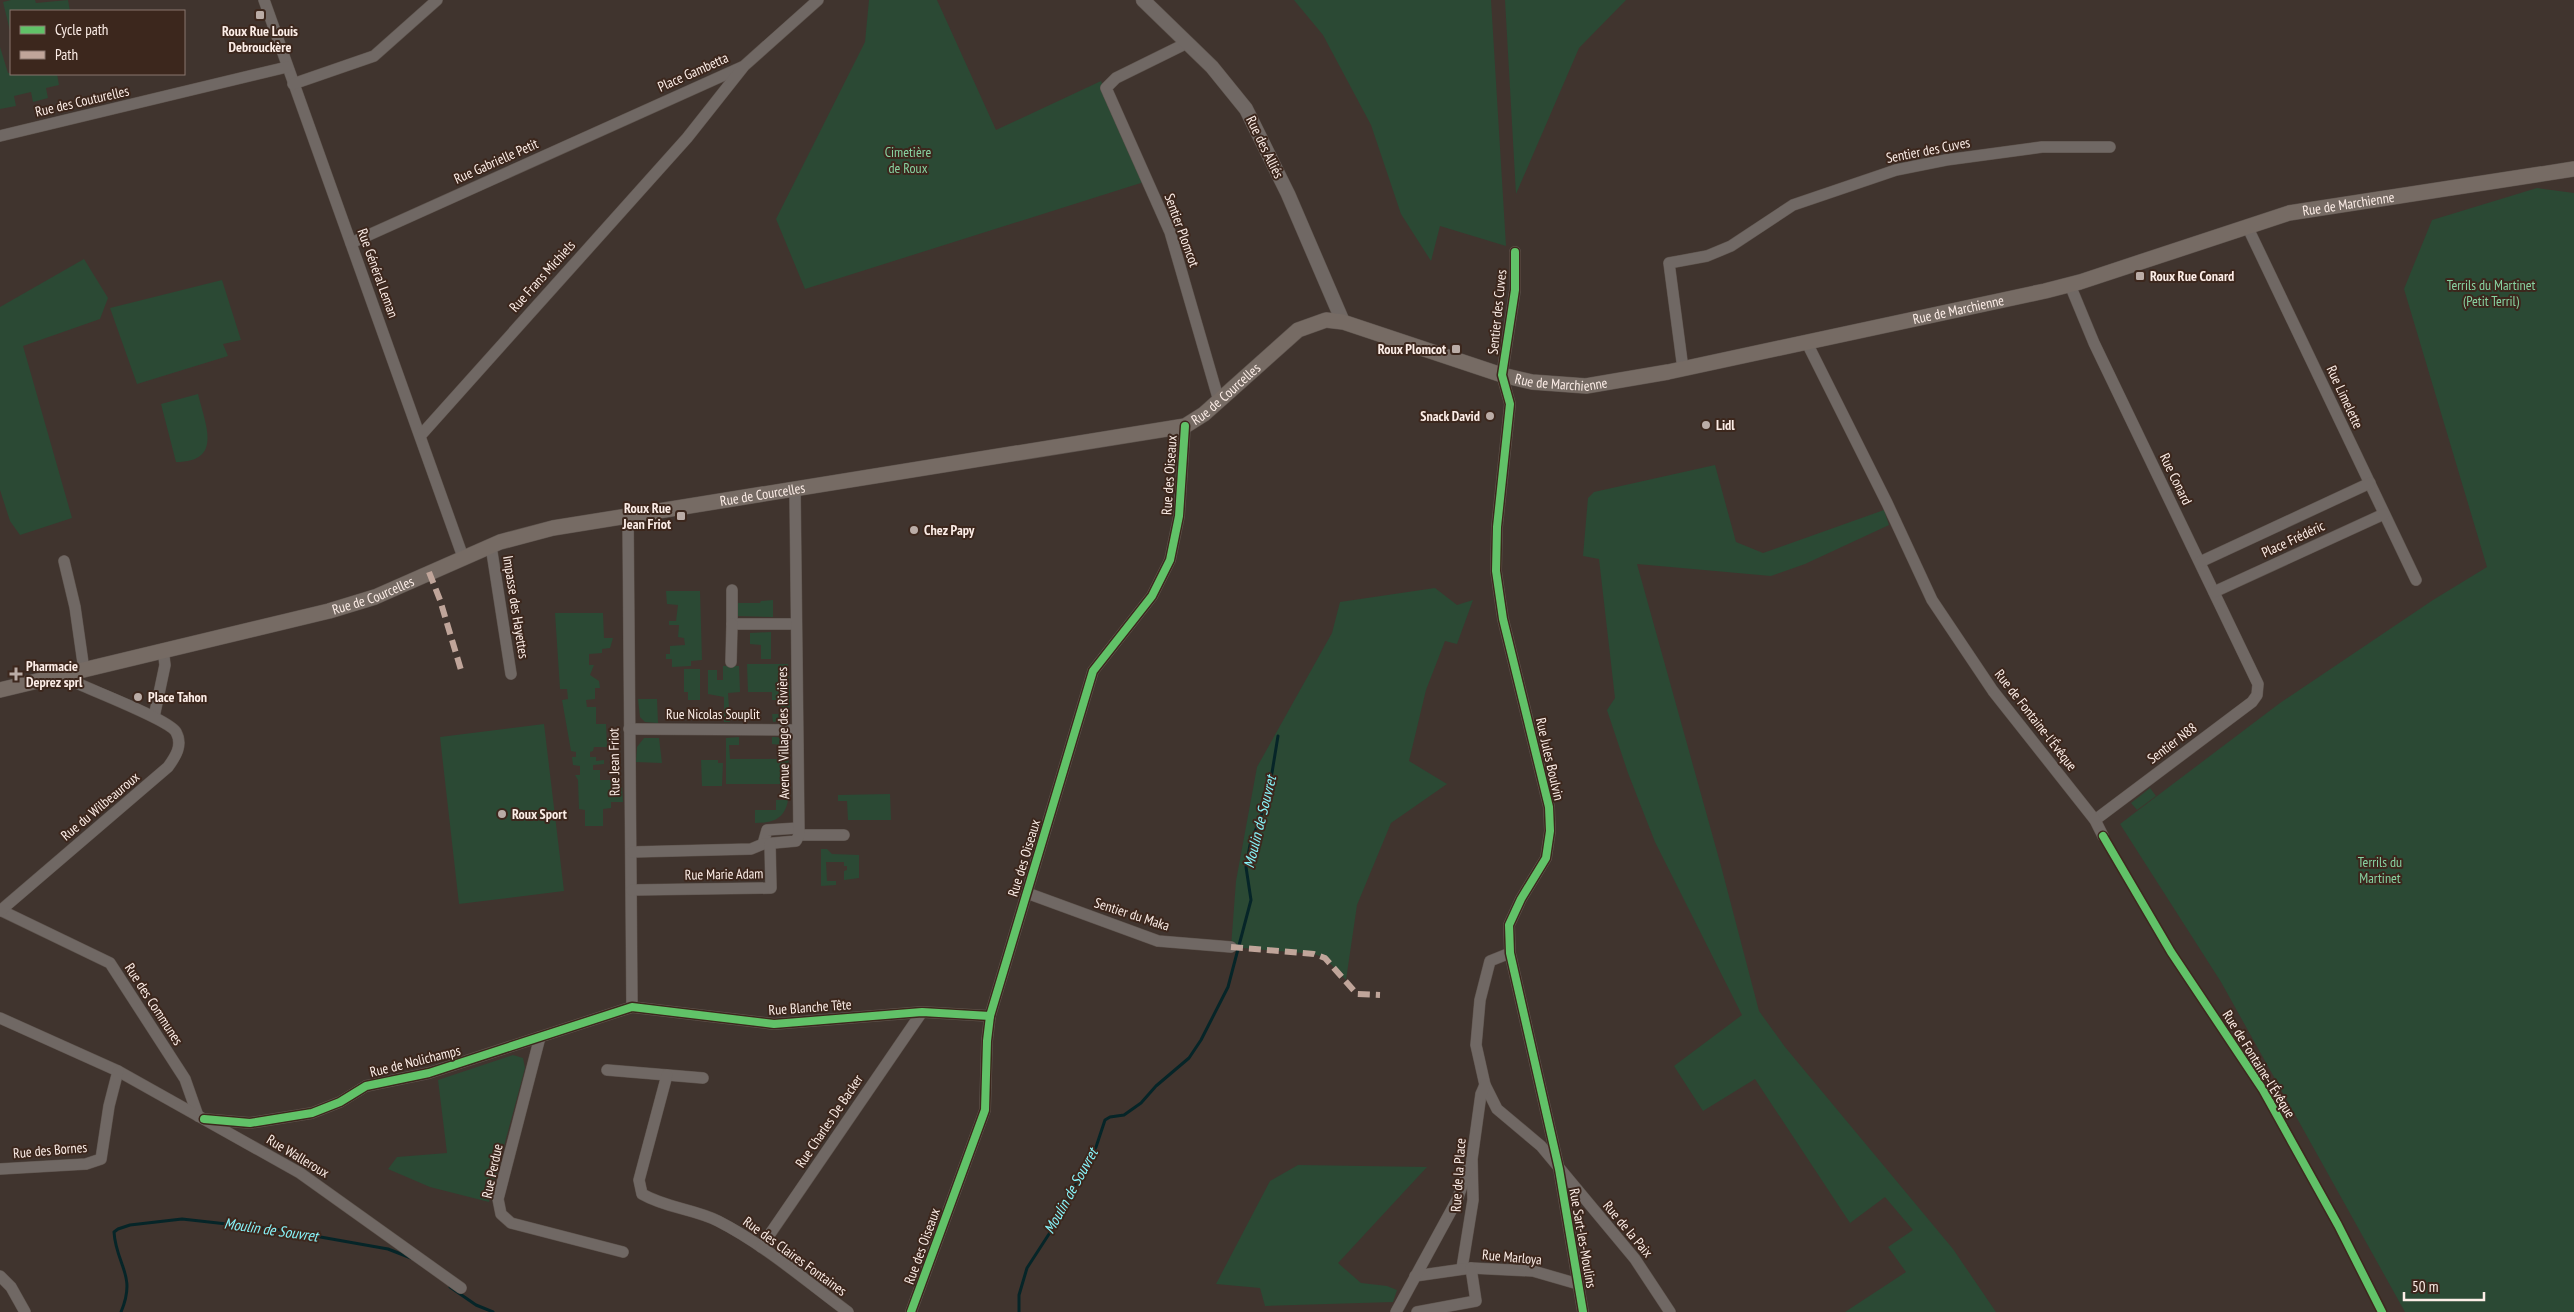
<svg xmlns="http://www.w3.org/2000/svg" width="2574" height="1312" font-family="'PT Sans Narrow',sans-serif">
	<rect width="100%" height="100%" fill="#40342e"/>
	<g fill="#2b4934">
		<path d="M 11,0 L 35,0 L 36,3 L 68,0 L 70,11 L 11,11 L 11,35 L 3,2 Z"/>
		<path d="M 869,0 L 937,0 L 996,130 L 1101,81 L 1144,182 L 805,289 L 776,219 L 865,42 Z"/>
		<path d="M 1294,0 L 1491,0 L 1506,246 L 1440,226 L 1431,261 L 1401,214 L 1371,125 L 1323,35 Z"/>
		<path d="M 1505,0 L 1626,0 L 1579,48 L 1516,194 Z"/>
		<path d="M 0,47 L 8,73 L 57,74 L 59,85 L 46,88 L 48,98 L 33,102 L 31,92 L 14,96 L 16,106 L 0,109 Z"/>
		<path d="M 2537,188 L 2574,193 L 2574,1312 L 2405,1312 L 2221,982 L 2120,824 L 2280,703 L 2433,600 L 2487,567 L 2404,289 L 2432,220 Z"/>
		<path d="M 84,259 L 108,298 L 100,319 L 23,346 L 72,518 L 20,535 L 10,521 L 0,490 L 0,307 Z"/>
		<path d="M 222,280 L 241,340 L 223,344 L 228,356 L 137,384 L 110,308 Z"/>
		<path d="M 198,394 C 205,424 224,462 176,462 L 161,404 Z"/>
		<path d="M 1715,465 L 1736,542 L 1763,553 L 1884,510 L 1889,525 L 1805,564 L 1771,576 L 1637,564 L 1721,866 L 1759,1011 L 1785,1047 L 1953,1249 L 1996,1312 L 1845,1312 L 1906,1272 L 1888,1247 L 1913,1230 L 1885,1197 L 1850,1223 L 1755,1079 L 1703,1111 L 1674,1066 L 1742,1015 L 1655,842 L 1628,773 L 1607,710 L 1615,698 L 1599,559 L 1583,556 L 1588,498 L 1594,492 Z"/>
		<path d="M 1435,588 L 1457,605 L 1473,600 L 1457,644 L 1445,641 L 1426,690 L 1409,761 L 1447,784 L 1391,823 L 1357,905 L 1346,980 L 1325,958 L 1314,954 L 1231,947 L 1236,881 L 1257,767 L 1332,633 L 1340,602 Z"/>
		<path d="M 666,591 L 700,591 L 702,660 L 691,661 L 691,666 L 672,667 L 672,659 L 666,659 L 666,654 L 670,654 L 670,646 L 685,645 L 684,638 L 678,637 L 679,625 L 669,625 L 669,621 L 676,621 L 678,605 L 667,604 Z"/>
		<path d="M 773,600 L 773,617 L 737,616 L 736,603 L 760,603 L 761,601 Z"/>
		<path d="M 555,613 L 603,613 L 604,638 L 613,638 L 610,648 L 602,649 L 602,653 L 589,654 L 589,665 L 594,665 L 590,675 L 599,681 L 600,688 L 595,688 L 595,699 L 586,700 L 587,707 L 596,707 L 596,724 L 606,724 L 607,747 L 594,747 L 593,751 L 590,752 L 590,757 L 596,757 L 596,761 L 604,760 L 604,764 L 593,765 L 593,770 L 600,770 L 600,780 L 612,780 L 613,787 L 622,787 L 623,802 L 611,802 L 611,808 L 603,809 L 603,826 L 585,826 L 585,810 L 579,809 L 578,780 L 575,775 L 580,775 L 580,766 L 573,765 L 572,757 L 576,757 L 576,752 L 571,751 L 562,700 L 568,699 L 567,689 L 560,689 Z"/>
		<path d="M 771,632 L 771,659 L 761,659 L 761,645 L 750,644 L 750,633 Z"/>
		<path d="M 747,664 L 788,664 C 788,679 795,709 784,720 L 773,722 L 772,714 L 781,714 L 781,700 L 772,700 L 772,692 L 748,692 Z"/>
		<path d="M 723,666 L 739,666 L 740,692 L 728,693 L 730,722 L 724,722 L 724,697 L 708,694 L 708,670 L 717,670 L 717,680 L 723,680 Z"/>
		<path d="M 684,669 L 700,669 L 700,700 L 688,700 L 688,692 L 684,692 Z"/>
		<path d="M 638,699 L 657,699 L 658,723 L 645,722 L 640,717 Z"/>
		<path d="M 544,724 L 564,891 L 459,904 L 440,737 Z"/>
		<path d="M 739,737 L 739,745 L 729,745 L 730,759 L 782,759 L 782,745 L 772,744 L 772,737 C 780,737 785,738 789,745 L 788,784 L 726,784 L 726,738 Z"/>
		<path d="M 644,738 L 659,738 L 662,763 L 636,762 L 637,747 Z"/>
		<path d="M 701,760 L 718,760 L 718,763 L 723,763 L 722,786 L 702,786 Z"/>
		<path d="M 2150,788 L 2156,796 L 2137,810 L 2131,803 Z"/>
		<path d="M 890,794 L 891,820 L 848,820 L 847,801 L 838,801 L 838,795 Z"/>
		<path d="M 776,800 L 788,800 C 785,819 773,823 755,823 L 755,810 L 776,810 Z"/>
		<path d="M 821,849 L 827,849 L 832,854 L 859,855 L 859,878 L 844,880 L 844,871 L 847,870 L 847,866 L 844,866 L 844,862 L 826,862 L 827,881 L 836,881 L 836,885 L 821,886 Z"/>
		<path d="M 513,1055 L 523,1058 L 525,1068 L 489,1202 L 430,1187 L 388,1169 L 397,1157 L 447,1153 L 438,1080 Z"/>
		<path d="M 1298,1165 L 1427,1167 L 1338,1263 L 1361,1283 L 1387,1286 L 1397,1290 L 1393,1302 L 1265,1306 L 1260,1288 L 1216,1284 L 1270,1181 Z"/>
	</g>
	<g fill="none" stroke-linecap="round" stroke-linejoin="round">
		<g stroke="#062528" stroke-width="3">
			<path d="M 450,1287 L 476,1305 L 493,1312"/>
			<path d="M 121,1312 C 137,1275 116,1265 114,1232 L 118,1229 L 130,1225 L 182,1219 L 281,1230 L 388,1249 L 411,1258"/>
			<path d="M 1019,1312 L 1019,1295 L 1027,1268 L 1049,1234 L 1096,1147 L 1105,1120 L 1110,1117 L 1124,1115 L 1141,1103 L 1156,1086 L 1189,1058 L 1201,1040 L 1228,987 L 1251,900 L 1246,867 L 1250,845 L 1268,797 L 1278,736"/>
		</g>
		<defs>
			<g id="minor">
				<path d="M 264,0 L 463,557"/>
				<path d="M 1187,43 L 1116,78 L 1106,88 L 1170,232 L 1219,401"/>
				<path d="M 293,84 L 374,56 L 437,0"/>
				<path d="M 0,136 L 287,67"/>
				<path d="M 2247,226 L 2416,580"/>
				<path d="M 351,243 L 742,67"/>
				<path d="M 1515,252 L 1515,290 L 1502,375 L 1510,404 L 1497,527 L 1496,571 L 1503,619 L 1549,807 L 1550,831 L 1546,858 L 1521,899 L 1509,925 L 1510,953 L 1559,1169 L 1583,1312"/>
				<path d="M 2070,285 L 2094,343 L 2258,684 L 2257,695 L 2252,702 L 2095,820"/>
				<path d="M 1807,343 L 1887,503 L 1932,600 L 1993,691 L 2095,820 L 2103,836"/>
				<path d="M 1683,369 L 1669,263 L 1707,256 L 1731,246 L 1793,205 L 1896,170 L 1946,160 L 2042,147 L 2110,147"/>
				<path d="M 421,435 L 687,138 L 744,66 L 818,0"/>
				<path d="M 628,516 L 632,1007"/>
				<path d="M 491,546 L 511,674"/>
				<path d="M 64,561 L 75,607 L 84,670"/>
				<path d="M 2200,562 L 2370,483"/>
				<path d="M 732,590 L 732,624 L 796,624"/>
				<path d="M 2214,592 L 2384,514"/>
				<path d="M 731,662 L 732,624"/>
				<path d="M 154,717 L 165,665 L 163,649"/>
				<path d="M 629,729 L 797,730"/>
				<path d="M 799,835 L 844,835"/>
				<path d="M 763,844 L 767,830 L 798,828"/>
				<path d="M 632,852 L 751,849 L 763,844 L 796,841 L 799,835 L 795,490"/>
				<path d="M 632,890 L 771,888 L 770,844"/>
				<path d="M 1027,893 L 1158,941 L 1231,947"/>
				<path d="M 0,910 L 110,963 L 185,1079 L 198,1116"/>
				<path d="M 0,911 L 168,767 C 176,756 183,745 176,732 C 169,720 96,692 79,684 L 74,673"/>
				<path d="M 1510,953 L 1490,961 L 1480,1000 L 1476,1045 L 1485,1085 L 1497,1109 L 1541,1146 L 1635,1259 L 1670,1312"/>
				<path d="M 0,1018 L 118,1071 L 300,1173 L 461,1288"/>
				<path d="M 540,1037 L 498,1199 L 501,1214 L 511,1223 L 623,1252"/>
				<path d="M 607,1070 L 703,1078"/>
				<path d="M 667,1075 L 639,1180 L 642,1194 C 666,1208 694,1209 718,1221 C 765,1245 806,1281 848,1312"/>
				<path d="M 204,1119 L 250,1123 L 312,1113 L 340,1102 L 366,1086 L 429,1073 L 632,1007 L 774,1024 L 922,1012 L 990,1016"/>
				<path d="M 0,1169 L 86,1164 L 101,1159 L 109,1106 L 118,1071"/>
				<path d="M 761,1247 L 922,1012"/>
				<path d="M 1462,1268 L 1473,1200 L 1472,1159 L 1481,1094 L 1485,1085"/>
				<path d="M 0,1276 L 11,1287 L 25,1312"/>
				<path d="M 1415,1276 L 1471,1268 L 1533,1271 L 1578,1284"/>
				<path d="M 911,1312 L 985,1110 L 987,1041 L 990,1016 L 1093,671 L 1152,596 L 1170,560 L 1179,516 L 1185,426"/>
				<path d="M 1396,1312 L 1457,1200 L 1469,1166"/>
				<path d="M 1417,1312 L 1476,1301 L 1471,1268"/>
			</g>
			<path id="tertiary" d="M 1143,0 L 1212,67 L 1246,109 L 1288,194 L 1343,322"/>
			<g id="secondary">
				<path id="s1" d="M 0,690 L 329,611 L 375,597 L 500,542 L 553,528 L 1185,426 L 1204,414 L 1298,330 L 1326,320 L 1343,322 L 1502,375 L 1532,382 L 1586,386 L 1668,372 L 2045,291 L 2080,282 L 2289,213 L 2574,169"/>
			</g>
		</defs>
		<use href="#minor" stroke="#5d534d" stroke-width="12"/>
		<use href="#tertiary" stroke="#5d534d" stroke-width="15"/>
		<use href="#secondary" stroke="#5d534d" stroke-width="16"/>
		<use href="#minor" stroke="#706864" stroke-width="11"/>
		<use href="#tertiary" stroke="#706864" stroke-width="14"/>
		<use href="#secondary" stroke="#766b64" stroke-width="15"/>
		<g stroke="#c0a59a" stroke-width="6" stroke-dasharray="12 6" stroke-linecap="butt">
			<path d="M 429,572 L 440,600 L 461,670"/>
			<path d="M 1231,947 L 1314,954 L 1325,958 L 1357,994 L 1380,995"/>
		</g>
		<defs>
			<g id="cycleway">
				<path d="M 1515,252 L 1515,290 L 1502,375 L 1510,404 L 1497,527 L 1496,571 L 1503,619 L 1549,807 L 1550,831 L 1546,858 L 1521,899 L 1509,925 L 1510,953 L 1559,1169 L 1583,1312"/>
				<path d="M 2103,836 L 2171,952 L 2263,1090 L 2338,1225 L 2382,1312"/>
				<path d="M 204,1119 L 250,1123 L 312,1113 L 340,1102 L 366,1086 L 429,1073 L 632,1007 L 774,1024 L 922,1012 L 990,1016"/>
				<path d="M 911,1312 L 985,1110 L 987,1041 L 990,1016 L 1093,671 L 1152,596 L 1170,560 L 1179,516 L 1185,426"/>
			</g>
		</defs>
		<use href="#cycleway" stroke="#3c271d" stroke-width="11"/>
		<use href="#cycleway" stroke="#61c268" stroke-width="8"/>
	</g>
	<g fill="#baaca6" stroke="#3c271d" stroke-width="2">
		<rect x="255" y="10" width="10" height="10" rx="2.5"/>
		<rect x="2135" y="271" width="10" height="10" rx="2.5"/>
		<rect x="1451" y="344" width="10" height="10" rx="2.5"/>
		<circle cx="1490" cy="416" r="5"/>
		<circle cx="1706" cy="425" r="5"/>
		<rect x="676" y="511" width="10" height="10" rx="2.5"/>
		<circle cx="914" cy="530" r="5"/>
		<path d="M13.5 666.5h5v5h5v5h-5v5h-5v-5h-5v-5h5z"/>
		<circle cx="138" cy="697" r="5"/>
		<circle cx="502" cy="814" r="5"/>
	</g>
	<g text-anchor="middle" stroke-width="4" stroke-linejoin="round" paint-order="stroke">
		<g font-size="14" font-weight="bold" fill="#fcede7" stroke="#3c271d" text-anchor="start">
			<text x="260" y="36" text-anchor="middle">Roux Rue Louis<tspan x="260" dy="16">Debrouckère</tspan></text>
			<text x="2150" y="281">Roux Rue Conard</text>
			<text x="1446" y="354" text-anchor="end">Roux Plomcot</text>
			<text x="1480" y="421" text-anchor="end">Snack David</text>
			<text x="1716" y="430">Lidl</text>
			<text x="671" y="513" text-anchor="end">Roux Rue<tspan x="671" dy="16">Jean Friot</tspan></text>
			<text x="924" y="535">Chez Papy</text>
			<text x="26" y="671">Pharmacie<tspan x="26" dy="16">Deprez sprl</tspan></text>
			<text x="148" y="702">Place Tahon</text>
			<text x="512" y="819">Roux Sport</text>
		</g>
		<g font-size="14" fill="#fcede7" stroke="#3c271d">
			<text transform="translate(693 72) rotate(-24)" y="5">Place Gambetta</text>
			<text transform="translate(82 101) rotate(-13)" y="5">Rue des Couturelles</text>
			<text transform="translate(1265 147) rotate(64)" y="5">Rue des Alliés</text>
			<text transform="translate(1928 150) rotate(-11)" y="5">Sentier des Cuves</text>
			<text transform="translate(496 161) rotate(-24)" y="5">Rue Gabrielle Petit</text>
			<text dy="5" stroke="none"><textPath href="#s1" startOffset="2451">Rue de Marchienne</textPath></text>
			<text transform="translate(1182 230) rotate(70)" y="5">Sentier Plomcot</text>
			<text transform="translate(378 273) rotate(70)" y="5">Rue Général Leman</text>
			<text transform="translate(542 276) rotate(-48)" y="5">Rue Frans Michiels</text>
			<text dy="5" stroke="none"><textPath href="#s1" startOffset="2046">Rue de Marchienne</textPath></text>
			<text transform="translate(1497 312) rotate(-84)" y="5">Sentier des Cuves</text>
			<text dy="5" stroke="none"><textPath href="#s1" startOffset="1641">Rue de Marchienne</textPath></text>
			<text dy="5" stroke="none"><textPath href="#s1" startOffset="1270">Rue de Courcelles</textPath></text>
			<text transform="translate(2345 397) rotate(65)" y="5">Rue Limelette</text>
			<text transform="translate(1169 475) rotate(-86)" y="5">Rue des Oiseaux</text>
			<text transform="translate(2176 479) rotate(64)" y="5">Rue Conard</text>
			<text dy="5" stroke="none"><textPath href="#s1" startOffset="790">Rue de Courcelles</textPath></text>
			<text transform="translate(2293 539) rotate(-25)" y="5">Place Frédéric</text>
			<text dy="5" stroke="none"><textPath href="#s1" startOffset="385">Rue de Courcelles</textPath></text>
			<text transform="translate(516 607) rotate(81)" y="5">Impasse des Hayettes</text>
			<text x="713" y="719">Rue Nicolas Souplit</text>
			<text transform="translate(2036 720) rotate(52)" y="5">Rue de Fontaine-l'Évêque</text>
			<text transform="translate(783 733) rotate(-91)" y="5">Avenue Village des Rivières</text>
			<text transform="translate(2172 743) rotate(-37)" y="5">Sentier N88</text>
			<text transform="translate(1550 759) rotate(77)" y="5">Rue Jules Boulvin</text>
			<text transform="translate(614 762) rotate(-91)" y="5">Rue Jean Friot</text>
			<text transform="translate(100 806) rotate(-40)" y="5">Rue du Wilbeauroux</text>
			<text transform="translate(1024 858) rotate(-73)" y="5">Rue des Oiseaux</text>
			<text transform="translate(724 874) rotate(-1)" y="5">Rue Marie Adam</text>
			<text transform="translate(1132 914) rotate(18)" y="5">Sentier du Maka</text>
			<text transform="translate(154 1004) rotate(57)" y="5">Rue des Communes</text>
			<text transform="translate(810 1007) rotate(-4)" y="5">Rue Blanche Tête</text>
			<text transform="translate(415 1061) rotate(-14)" y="5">Rue de Nolichamps</text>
			<text transform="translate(2259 1064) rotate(58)" y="5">Rue de Fontaine-l'Évêque</text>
			<text transform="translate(829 1121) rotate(-56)" y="5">Rue Charles De Backer</text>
			<text transform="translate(50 1150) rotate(-5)" y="5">Rue des Bornes</text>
			<text transform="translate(298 1156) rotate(31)" y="5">Rue Walleroux</text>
			<text transform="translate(492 1171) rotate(-78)" y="5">Rue Perdue</text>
			<text transform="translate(1458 1175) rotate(-86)" y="5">Rue de la Place</text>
			<text transform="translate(1628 1229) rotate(50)" y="5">Rue de la Paix</text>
			<text transform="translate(1583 1238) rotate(80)" y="5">Rue Sart-les-Moulins</text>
			<text transform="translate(922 1246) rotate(-70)" y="5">Rue des Oiseaux</text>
			<text transform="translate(795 1256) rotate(36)" y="5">Rue des Claires Fontaines</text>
			<text transform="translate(1512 1257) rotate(5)" y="5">Rue Marloya</text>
		</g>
		<g font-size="14" fill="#88d2a1" stroke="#3c271d">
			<text x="908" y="157">Cimetière<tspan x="908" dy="16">de Roux</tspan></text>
			<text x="2491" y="290">Terrils du Martinet<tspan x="2491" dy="16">(Petit Terril)</tspan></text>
			<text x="2380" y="867">Terrils du<tspan x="2380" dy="16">Martinet</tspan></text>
		</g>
		<g font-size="15" font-style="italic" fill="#88f5fb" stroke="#3c271d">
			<text transform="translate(1260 822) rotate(-76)" y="5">Moulin de Souvret</text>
			<text transform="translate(1071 1191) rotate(-61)" y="5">Moulin de Souvret</text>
			<text transform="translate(271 1230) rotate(8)" y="5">Moulin de Souvret</text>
		</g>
	</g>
	<rect x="10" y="10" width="175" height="65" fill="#3c271d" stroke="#89766e"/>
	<rect x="20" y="26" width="25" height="8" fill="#61c268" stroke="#89766e"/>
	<text x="55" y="35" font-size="15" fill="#fcede7">Cycle path</text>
	<rect x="20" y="51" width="25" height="8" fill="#c0a59a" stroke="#89766e"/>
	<text x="55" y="60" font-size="15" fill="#fcede7">Path</text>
	<path d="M2404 1292v8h80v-8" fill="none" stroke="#fcede7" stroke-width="2.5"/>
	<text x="2412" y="1292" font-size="15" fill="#fcede7" stroke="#3c271d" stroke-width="4" paint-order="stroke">50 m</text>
</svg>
